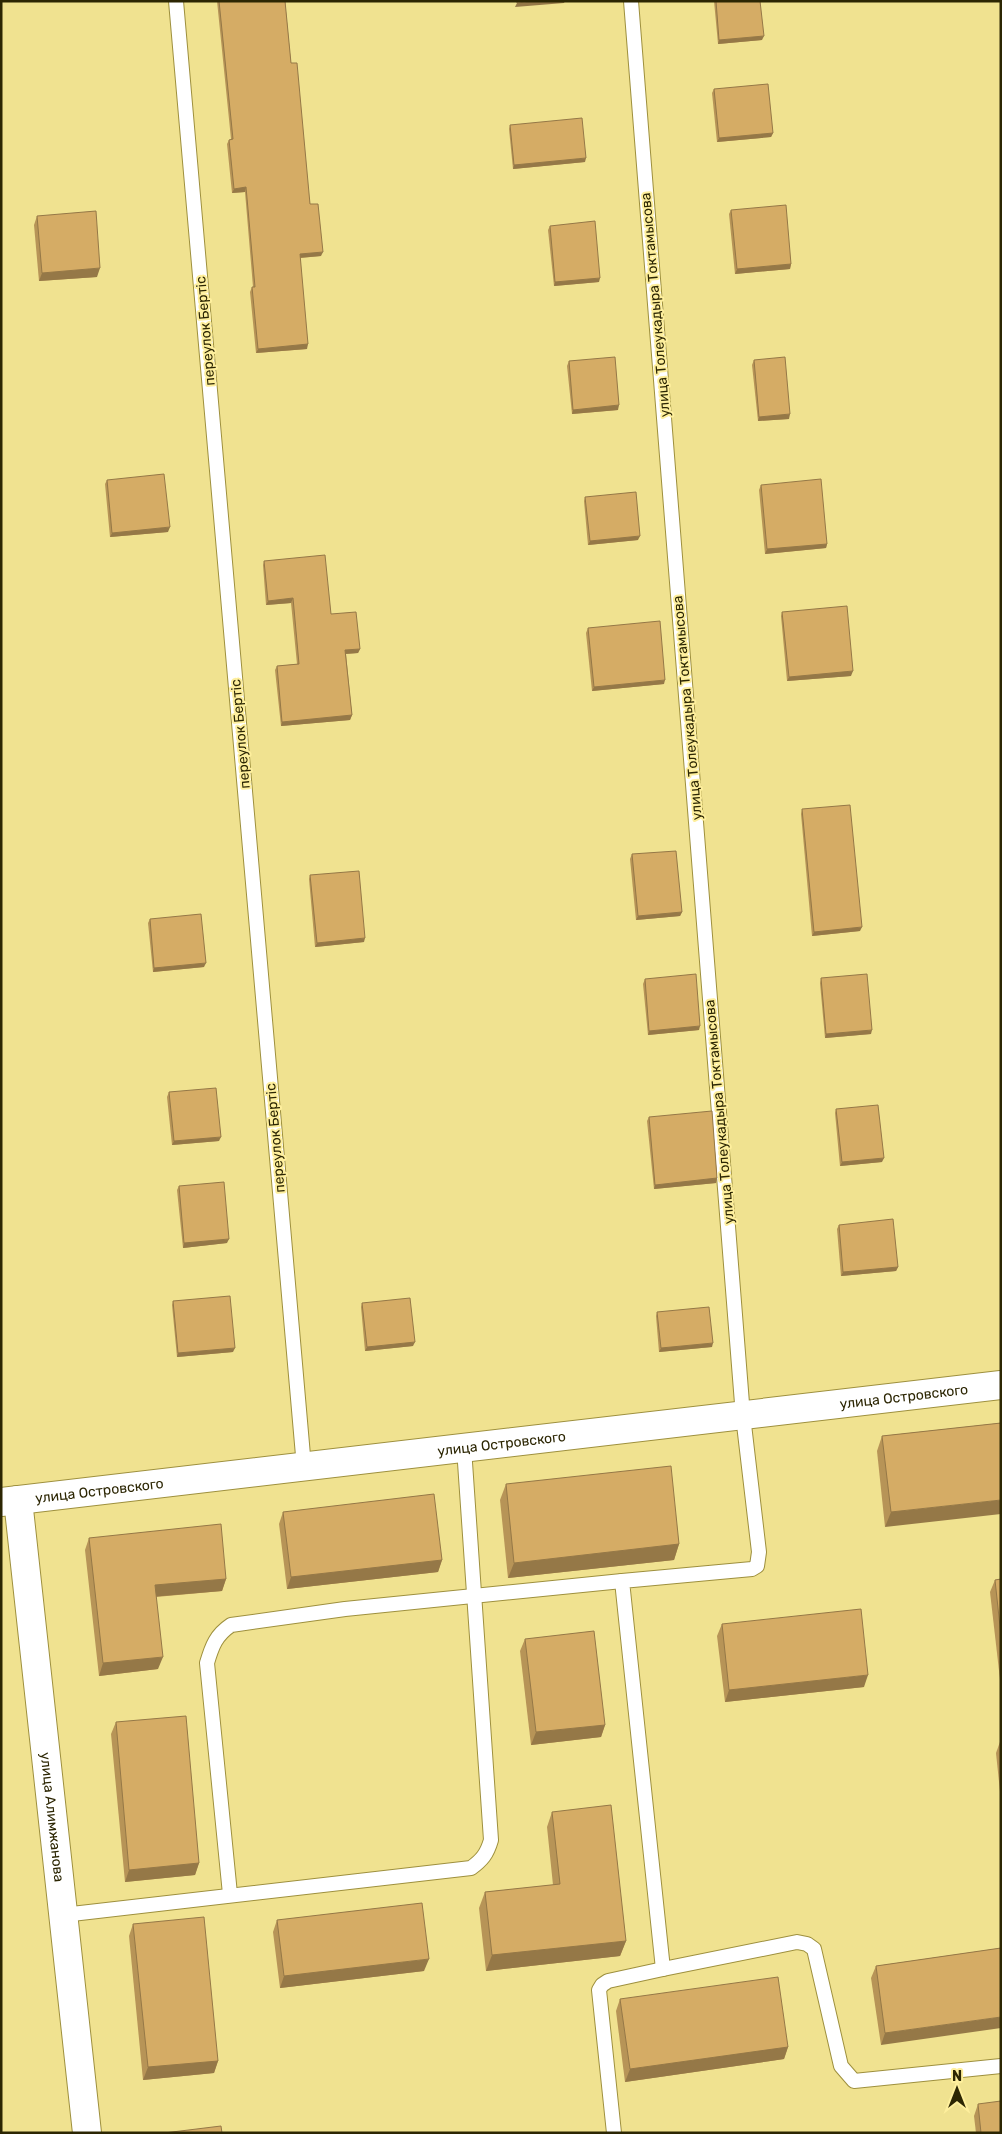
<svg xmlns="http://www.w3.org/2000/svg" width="1002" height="2134" font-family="Rubik,sans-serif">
	<rect width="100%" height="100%" fill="#f0e290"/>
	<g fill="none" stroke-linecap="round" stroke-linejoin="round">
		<defs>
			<g id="lane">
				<path d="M 176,1 L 304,1467"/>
				<path d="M 631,1 L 743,1416 L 759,1552 L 757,1566 L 752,1569 L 622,1581 L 663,1969 L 797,1942 L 807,1944 L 814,1949 L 841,2066 L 854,2081 L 1001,2066"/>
				<path d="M 230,1894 L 207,1663 C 212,1646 216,1635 231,1625 L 345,1609 L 622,1581"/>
				<path d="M 63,1915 L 471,1868 C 482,1860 487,1854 491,1840 L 464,1448"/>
				<path d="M 614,2133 L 599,1990 L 602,1985 L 608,1981 L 663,1969"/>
			</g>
			<g id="street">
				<path id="s1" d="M 18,1500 L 87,2133"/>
				<path id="s2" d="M 1,1502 L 1001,1385"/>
			</g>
		</defs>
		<use href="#lane" stroke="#9e903e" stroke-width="16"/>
		<use href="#street" stroke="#9e903e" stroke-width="30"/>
		<use href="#lane" stroke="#fff" stroke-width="14"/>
		<use href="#street" stroke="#fff" stroke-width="28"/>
	</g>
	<g fill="#b79457">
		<path d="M 217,1 L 285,1 L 291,63 L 310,204 L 321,256 L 300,258 L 307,349 L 256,353 L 250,292 L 252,287 L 253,287 L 245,192 L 232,193 L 227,144 L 229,140 L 231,139 Z"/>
		<path d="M 714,1 L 760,1 L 762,40 L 718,44 Z"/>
		<path d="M 714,89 L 773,133 L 771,137 L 717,142 L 712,93 Z"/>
		<path d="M 510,125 L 585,162 L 513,169 L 509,129 Z"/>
		<path d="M 731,210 L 791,264 L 790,269 L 735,274 L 729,214 Z"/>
		<path d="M 37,216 L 97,277 L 39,281 L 34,225 Z"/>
		<path d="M 550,226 L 599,282 L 554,286 L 548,230 Z"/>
		<path d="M 754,360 L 789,419 L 758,421 L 752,365 Z"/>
		<path d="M 569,361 L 618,410 L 572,414 L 567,366 Z"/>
		<path d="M 107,480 L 168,532 L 110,537 L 105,484 Z"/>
		<path d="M 761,485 L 827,544 L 826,548 L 765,554 L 759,490 Z"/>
		<path d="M 585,497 L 638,540 L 588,545 L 584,501 Z"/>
		<path d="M 264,561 L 331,614 L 360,649 L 358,653 L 346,654 L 352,715 L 350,720 L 281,726 L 275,670 L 277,666 L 297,664 L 291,603 L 266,605 L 263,565 Z"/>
		<path d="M 782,612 L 851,676 L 787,681 L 781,616 Z"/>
		<path d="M 588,628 L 664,684 L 592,691 L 586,633 Z"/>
		<path d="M 802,809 L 860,931 L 812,936 L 801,814 Z"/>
		<path d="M 632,854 L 682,912 L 680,916 L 636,920 L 630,859 Z"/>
		<path d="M 310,875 L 364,942 L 315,947 L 309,879 Z"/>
		<path d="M 150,919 L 204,967 L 153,972 L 148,923 Z"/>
		<path d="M 821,978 L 871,1034 L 825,1038 L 820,983 Z"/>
		<path d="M 645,979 L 699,1030 L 648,1035 L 643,984 Z"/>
		<path d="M 169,1092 L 219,1141 L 172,1145 L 167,1097 Z"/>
		<path d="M 836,1109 L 882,1162 L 840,1166 L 835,1113 Z"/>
		<path d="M 649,1117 L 717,1178 L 716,1183 L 654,1189 L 647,1121 Z"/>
		<path d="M 179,1186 L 227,1243 L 183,1248 L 177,1190 Z"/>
		<path d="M 839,1225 L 898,1267 L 896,1271 L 841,1276 L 837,1229 Z"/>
		<path d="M 173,1301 L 233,1352 L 177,1357 L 172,1305 Z"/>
		<path d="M 362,1303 L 413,1346 L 365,1351 L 361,1307 Z"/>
		<path d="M 657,1312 L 712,1347 L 659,1352 L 656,1316 Z"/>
		<path d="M 1001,1423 L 885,1527 L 877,1451 L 882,1436 Z"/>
		<path d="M 506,1484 L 679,1544 L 674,1560 L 508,1578 L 500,1500 Z"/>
		<path d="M 283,1512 L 442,1560 L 438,1572 L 287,1589 L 279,1524 Z"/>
		<path d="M 89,1538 L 226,1579 L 222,1591 L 156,1597 L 158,1669 L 99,1676 L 85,1550 Z"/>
		<path d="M 1001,1579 L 1001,1688 L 990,1592 L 995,1580 Z"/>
		<path d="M 722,1624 L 864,1687 L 725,1702 L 717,1636 Z"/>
		<path d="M 525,1639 L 605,1725 L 601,1737 L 531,1745 L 520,1651 Z"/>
		<path d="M 116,1722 L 199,1863 L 195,1875 L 125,1882 L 111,1734 Z"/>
		<path d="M 1001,1739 L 1001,1801 L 996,1753 Z"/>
		<path d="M 552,1812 L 626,1941 L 620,1956 L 486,1971 L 479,1908 L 485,1892 L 553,1885 L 547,1827 Z"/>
		<path d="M 277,1920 L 424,1971 L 280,1988 L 273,1932 Z"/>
		<path d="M 133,1924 L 218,2061 L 214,2073 L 143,2080 L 129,1936 Z"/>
		<path d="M 1001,1948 L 881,2045 L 871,1978 L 876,1966 Z"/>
		<path d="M 620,1999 L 788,2047 L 784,2059 L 625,2082 L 616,2011 Z"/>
		<path d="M 978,2104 L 1001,2133 L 976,2133 L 974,2116 Z"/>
	</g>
	<g fill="#957847">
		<path d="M 536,1 L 565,1 L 564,3 L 515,7 L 517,3 Z"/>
		<path d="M 764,36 L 762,40 L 718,44 L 719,40 Z"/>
		<path d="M 773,133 L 771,137 L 717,142 L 719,138 Z"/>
		<path d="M 586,158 L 585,162 L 513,169 L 514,165 Z"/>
		<path d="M 246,187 L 245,192 L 232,193 L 234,189 Z"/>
		<path d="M 323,252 L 321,256 L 298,258 L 300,254 Z"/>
		<path d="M 791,264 L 790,269 L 735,274 L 737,269 Z"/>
		<path d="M 100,268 L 97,277 L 39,281 L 42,273 Z"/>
		<path d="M 600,278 L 599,282 L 554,286 L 555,282 Z"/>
		<path d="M 308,344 L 307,349 L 256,353 L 258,349 Z"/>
		<path d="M 619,405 L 618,410 L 572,414 L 573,410 Z"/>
		<path d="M 790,414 L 789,419 L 758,421 L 759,417 Z"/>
		<path d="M 170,527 L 168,532 L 110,537 L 112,533 Z"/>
		<path d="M 640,536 L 638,540 L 588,545 L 590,541 Z"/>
		<path d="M 827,544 L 826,548 L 765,554 L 767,549 Z"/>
		<path d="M 293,598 L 291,603 L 266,605 L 268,601 Z"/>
		<path d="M 360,649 L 358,653 L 344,654 L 345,650 Z"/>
		<path d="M 853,671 L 851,676 L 787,681 L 789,677 Z"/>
		<path d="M 665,680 L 664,684 L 592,691 L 594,687 Z"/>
		<path d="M 352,715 L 350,720 L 281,726 L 282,722 Z"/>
		<path d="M 682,912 L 680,916 L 636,920 L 638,916 Z"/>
		<path d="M 862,927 L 860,931 L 812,936 L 814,932 Z"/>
		<path d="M 365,938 L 364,942 L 315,947 L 317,943 Z"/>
		<path d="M 206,963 L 204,967 L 153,972 L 154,968 Z"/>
		<path d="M 700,1026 L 699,1030 L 648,1035 L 649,1031 Z"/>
		<path d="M 872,1030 L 871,1034 L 825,1038 L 826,1034 Z"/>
		<path d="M 221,1137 L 219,1141 L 172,1145 L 174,1141 Z"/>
		<path d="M 884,1158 L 882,1162 L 840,1166 L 842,1162 Z"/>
		<path d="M 717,1178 L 716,1183 L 654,1189 L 655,1185 Z"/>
		<path d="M 229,1239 L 227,1243 L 183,1248 L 184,1243 Z"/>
		<path d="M 898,1267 L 896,1271 L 841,1276 L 843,1272 Z"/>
		<path d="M 415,1342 L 413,1346 L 365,1351 L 367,1347 Z"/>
		<path d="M 713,1343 L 712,1347 L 659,1352 L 661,1348 Z"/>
		<path d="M 235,1348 L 233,1352 L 177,1357 L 178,1353 Z"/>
		<path d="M 1001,1500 L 1001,1514 L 885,1527 L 891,1512 Z"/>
		<path d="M 679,1544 L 674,1560 L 508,1578 L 514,1563 Z"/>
		<path d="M 442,1560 L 438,1572 L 287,1589 L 291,1577 Z"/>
		<path d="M 226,1579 L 222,1591 L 150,1597 L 155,1585 Z"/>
		<path d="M 163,1657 L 158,1669 L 99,1676 L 103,1663 Z"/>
		<path d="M 868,1675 L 864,1687 L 725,1702 L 729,1690 Z"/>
		<path d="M 605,1725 L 601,1737 L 531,1745 L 536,1732 Z"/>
		<path d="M 199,1863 L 195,1875 L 125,1882 L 129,1870 Z"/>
		<path d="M 626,1941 L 620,1956 L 486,1971 L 492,1955 Z"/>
		<path d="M 429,1959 L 424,1971 L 280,1988 L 284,1976 Z"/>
		<path d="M 1001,2017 L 1001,2028 L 881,2045 L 885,2033 Z"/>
		<path d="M 788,2047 L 784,2059 L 625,2082 L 630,2069 Z"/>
		<path d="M 218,2061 L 214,2073 L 143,2080 L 148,2067 Z"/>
	</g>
	<g fill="#d5ac65" stroke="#957847">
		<path d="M 219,1 L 285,1 L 291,63 L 297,63 L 310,204 L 318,204 L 323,252 L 300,254 L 308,344 L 258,349 L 252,287 L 255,287 L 246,187 L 234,189 L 229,140 L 233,139 Z"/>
		<path d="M 517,1 L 536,1 L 517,3 Z"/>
		<path d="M 716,1 L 760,1 L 764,36 L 719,40 Z"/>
		<path d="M 768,84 L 773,133 L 719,138 L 714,89 Z"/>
		<path d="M 582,118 L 586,158 L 514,165 L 510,125 Z"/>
		<path d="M 786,205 L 791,264 L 737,269 L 731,210 Z"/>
		<path d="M 96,211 L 100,268 L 42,273 L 37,216 Z"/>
		<path d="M 595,221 L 600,278 L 555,282 L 550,226 Z"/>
		<path d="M 615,357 L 619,405 L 573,410 L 569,361 Z"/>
		<path d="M 785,357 L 790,414 L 759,417 L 754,360 Z"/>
		<path d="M 164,474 L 170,527 L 112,533 L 107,480 Z"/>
		<path d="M 821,479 L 827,544 L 767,549 L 761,485 Z"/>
		<path d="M 636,492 L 640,536 L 590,541 L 585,497 Z"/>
		<path d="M 325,555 L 331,614 L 356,612 L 360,649 L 345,650 L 352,715 L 282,722 L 277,666 L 299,664 L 293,598 L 268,601 L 264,561 Z"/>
		<path d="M 847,606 L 853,671 L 789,677 L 782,612 Z"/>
		<path d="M 660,621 L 665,680 L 594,687 L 588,628 Z"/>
		<path d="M 850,805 L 862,927 L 814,932 L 802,809 Z"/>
		<path d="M 676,851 L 682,912 L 638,916 L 632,854 Z"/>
		<path d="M 359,871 L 365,938 L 317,943 L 310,875 Z"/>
		<path d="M 201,914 L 206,963 L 154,968 L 150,919 Z"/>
		<path d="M 696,974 L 700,1026 L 649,1031 L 645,979 Z"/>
		<path d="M 867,974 L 872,1030 L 826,1034 L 821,978 Z"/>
		<path d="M 216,1088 L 221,1137 L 174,1141 L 169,1092 Z"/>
		<path d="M 878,1105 L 884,1158 L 842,1162 L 836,1109 Z"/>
		<path d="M 712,1111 L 717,1178 L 655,1185 L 649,1117 Z"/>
		<path d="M 224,1182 L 229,1239 L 184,1243 L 179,1186 Z"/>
		<path d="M 893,1219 L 898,1267 L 843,1272 L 839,1225 Z"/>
		<path d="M 230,1296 L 235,1348 L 178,1353 L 173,1301 Z"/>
		<path d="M 410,1298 L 415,1342 L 367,1347 L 362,1303 Z"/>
		<path d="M 709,1307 L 713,1343 L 661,1348 L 657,1312 Z"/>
		<path d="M 1001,1423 L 1001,1500 L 891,1512 L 882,1436 Z"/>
		<path d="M 671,1466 L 679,1544 L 514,1563 L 506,1484 Z"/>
		<path d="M 434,1494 L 442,1560 L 291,1577 L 283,1512 Z"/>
		<path d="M 221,1524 L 226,1579 L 155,1585 L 163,1657 L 103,1663 L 89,1538 Z"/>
		<path d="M 1001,1579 L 1001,1636 L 995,1580 Z"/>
		<path d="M 861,1609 L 868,1675 L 729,1690 L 722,1624 Z"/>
		<path d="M 594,1631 L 605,1725 L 536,1732 L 525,1639 Z"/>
		<path d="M 186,1716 L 199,1863 L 129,1870 L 116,1722 Z"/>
		<path d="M 611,1805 L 626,1941 L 492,1955 L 485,1892 L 560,1884 L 552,1812 Z"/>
		<path d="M 422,1903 L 429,1959 L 284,1976 L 277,1920 Z"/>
		<path d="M 204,1917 L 218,2061 L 148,2067 L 133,1924 Z"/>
		<path d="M 1001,1948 L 1001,2017 L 885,2033 L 876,1966 Z"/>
		<path d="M 778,1977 L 788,2047 L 630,2069 L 620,1999 Z"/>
		<path d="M 1001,2101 L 1001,2133 L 981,2133 L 978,2104 Z"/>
		<path d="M 221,2126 L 222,2133 L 164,2133 Z"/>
	</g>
	<g text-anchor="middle" stroke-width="4" stroke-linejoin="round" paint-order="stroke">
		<g font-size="14" fill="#2c2603" stroke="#feef9d">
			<text transform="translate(655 305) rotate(-95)" y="5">улица Толеукадыра Токтамысова</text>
			<text transform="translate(205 331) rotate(-95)" y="5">переулок Бертіс</text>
			<text transform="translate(687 708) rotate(-95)" y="5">улица Толеукадыра Токтамысова</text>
			<text transform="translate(240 734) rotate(-95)" y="5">переулок Бертіс</text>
			<text transform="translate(719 1112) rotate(-95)" y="5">улица Толеукадыра Токтамысова</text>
			<text transform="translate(275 1138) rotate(-95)" y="5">переулок Бертіс</text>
			<text dy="5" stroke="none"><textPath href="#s2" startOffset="909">улица Островского</textPath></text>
			<text dy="5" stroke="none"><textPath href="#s2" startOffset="504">улица Островского</textPath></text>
			<text dy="5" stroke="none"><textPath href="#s2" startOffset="99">улица Островского</textPath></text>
			<text dy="5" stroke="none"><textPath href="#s1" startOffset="319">улица Алимжанова</textPath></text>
		</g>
	</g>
	<rect width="1002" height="2134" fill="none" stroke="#2c2603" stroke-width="5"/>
	<g transform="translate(957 2089)" stroke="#feef9d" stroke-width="4" paint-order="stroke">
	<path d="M0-4L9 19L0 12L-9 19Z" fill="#2c2603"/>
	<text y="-8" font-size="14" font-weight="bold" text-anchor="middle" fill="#2c2603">N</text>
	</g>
</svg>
